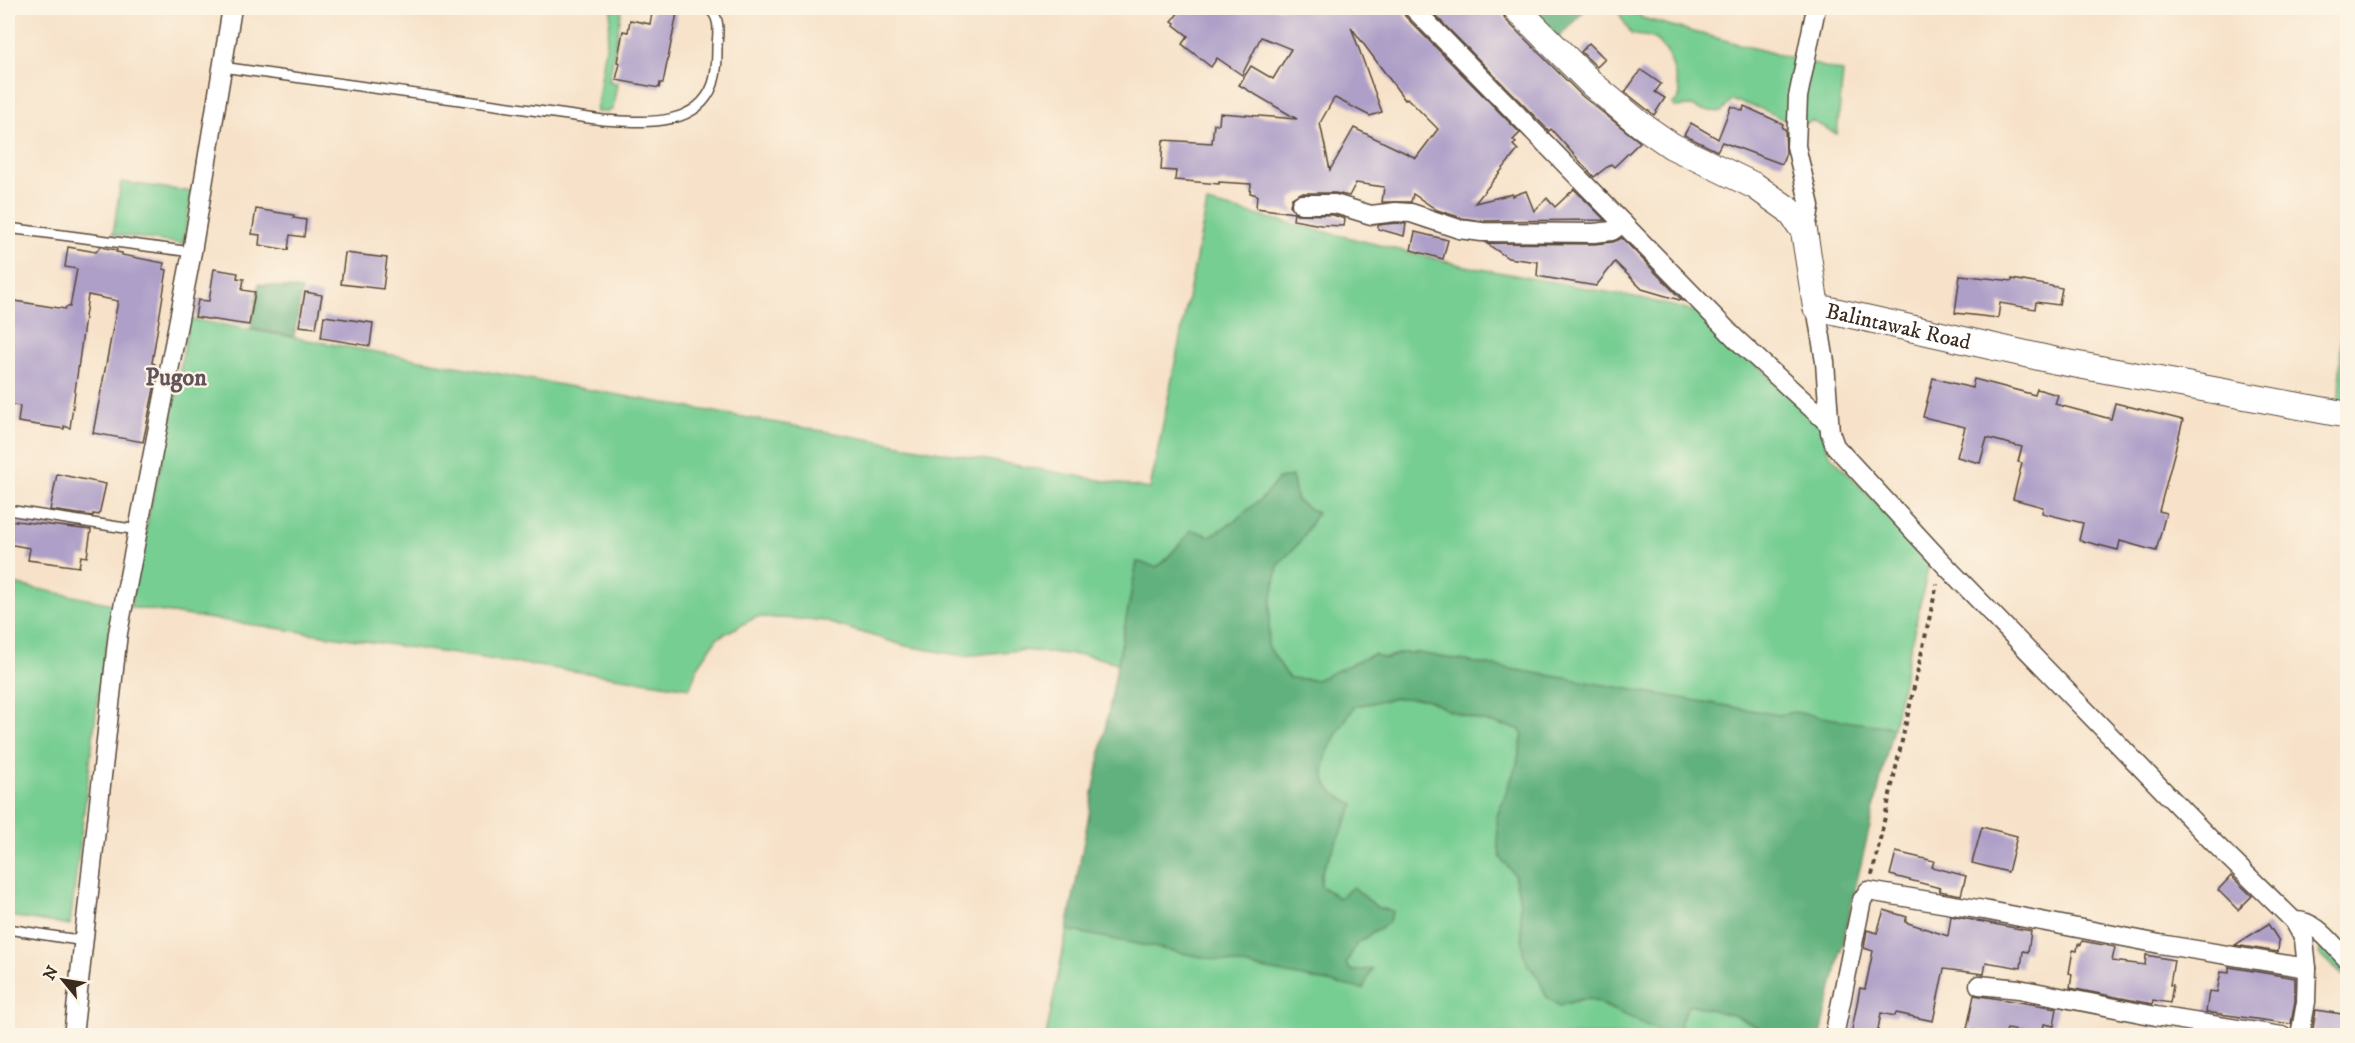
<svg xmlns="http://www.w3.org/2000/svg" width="2355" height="1043" font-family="'IM FELL DW Pica',serif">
	<rect width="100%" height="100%" fill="#fcf5e5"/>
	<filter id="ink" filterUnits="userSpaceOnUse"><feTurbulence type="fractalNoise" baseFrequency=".0167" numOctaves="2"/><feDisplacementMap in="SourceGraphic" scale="12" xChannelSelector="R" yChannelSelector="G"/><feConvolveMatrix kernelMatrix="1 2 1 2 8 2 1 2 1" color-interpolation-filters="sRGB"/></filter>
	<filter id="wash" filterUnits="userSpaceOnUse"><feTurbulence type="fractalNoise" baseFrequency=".008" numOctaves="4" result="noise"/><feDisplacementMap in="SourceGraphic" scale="24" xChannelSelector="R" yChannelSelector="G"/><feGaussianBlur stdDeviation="1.35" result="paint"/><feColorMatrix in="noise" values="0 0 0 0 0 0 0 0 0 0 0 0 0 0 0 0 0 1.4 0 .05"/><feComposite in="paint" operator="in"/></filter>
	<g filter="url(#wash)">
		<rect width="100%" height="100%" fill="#f7e2c9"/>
		<g fill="#77ce93" stroke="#597c58" stroke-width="1.5">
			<path d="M 612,8 L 622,8 L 609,81 L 617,83 L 613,109 L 607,112 L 596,112 Z"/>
			<path d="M 1616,8 L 1634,8 L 1642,18 L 1843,72 L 1837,134 L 1812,121 L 1797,127 C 1775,115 1756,104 1731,101 L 1722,112 L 1700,110 L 1692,106 L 1674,107 L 1672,104 C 1675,102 1678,100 1679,97 C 1682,92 1678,88 1677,84 C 1673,67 1670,49 1654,39 C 1646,34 1639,37 1631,34 Z"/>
			<path d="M 2347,161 L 2347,403 L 2339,401 Z"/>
			<path d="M 121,182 L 192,192 L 183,244 L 113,234 Z"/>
			<path d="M 1207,203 L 1465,266 L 1640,298 L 1704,314 L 1825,430 L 1825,444 L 1831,456 L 1930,559 L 1893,727 L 1779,715 L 1418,653 L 1401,653 L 1340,670 L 1316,680 L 1289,678 L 1268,646 L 1270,607 L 1278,565 L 1300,542 L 1297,501 L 1292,476 L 1279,479 L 1262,498 L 1232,523 L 1210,536 L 1192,530 C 1179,543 1171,557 1156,567 L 1137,562 L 1118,663 L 1091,656 L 1021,650 L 964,656 L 906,646 L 820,620 L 756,617 L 717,638 L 697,668 L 690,688 L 130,607 L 152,499 L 167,442 L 189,319 L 1150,489 Z"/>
			<path d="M 8,583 L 113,604 L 100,681 L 70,925 L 8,916 Z"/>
			<path d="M 1397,698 L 1426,699 L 1448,710 L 1478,720 L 1520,729 L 1523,735 L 1517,764 L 1497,816 L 1501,858 L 1514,874 L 1519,895 L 1529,965 L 1538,977 L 1546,996 L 1559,1006 C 1600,992 1590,1003 1625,1015 C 1641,1021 1663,1020 1681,1021 L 1689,1004 L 1736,1016 L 1768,1033 L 1778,1035 L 1046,1036 L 1067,930 L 1363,989 L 1352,971 L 1345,964 L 1357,943 L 1388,923 L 1378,908 L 1353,887 L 1339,898 L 1321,886 L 1321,873 L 1354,805 C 1347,801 1338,797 1333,792 C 1307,769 1341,727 1355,706 Z"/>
			<path d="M 2327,945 L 2347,966 L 2347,979 L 2319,954 L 2320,950 Z"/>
		</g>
		<g fill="#61b17d" stroke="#4e6e4e" stroke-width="1.5">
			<path d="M 1528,8 L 1587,8 L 1558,38 Z"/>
			<path d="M 259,284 L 302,290 L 294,336 L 251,329 Z"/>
			<path d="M 1292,476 L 1297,501 L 1317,513 L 1300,542 L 1278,565 L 1270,607 L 1268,646 L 1289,678 L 1316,680 L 1374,654 L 1386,659 L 1401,653 L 1418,653 L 1779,715 L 1794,712 L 1851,722 L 1893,727 L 1821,1035 L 1778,1035 L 1768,1033 L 1736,1016 L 1689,1004 L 1681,1021 L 1680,1032 L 1663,1033 L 1591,999 L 1581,999 L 1559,1006 L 1546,996 L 1538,977 L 1528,965 L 1523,952 L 1519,895 L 1514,874 L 1501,858 L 1498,845 L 1497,816 L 1517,764 L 1523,735 L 1519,729 L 1478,720 L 1448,710 L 1426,699 L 1397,698 L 1355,706 C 1341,726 1308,770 1333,792 C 1338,797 1347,801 1354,805 L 1321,873 L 1321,886 L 1339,898 L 1353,887 L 1378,908 L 1393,911 L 1388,923 L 1357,943 L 1346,964 L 1352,971 L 1372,969 L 1363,989 L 1067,930 L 1137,562 L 1157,567 C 1171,557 1179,543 1192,530 L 1210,536 L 1232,523 L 1262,498 L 1279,479 Z"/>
		</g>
		<g id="blocks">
			<g fill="#ae9fc8" fill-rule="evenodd">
				<path d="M 653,8 L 678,8 L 663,83 L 660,83 L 659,88 L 616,80 L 620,63 L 617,62 L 623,31 L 628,32 L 630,20 L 650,24 Z"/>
				<path d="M 1182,8 L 1402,8 L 1405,16 L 1520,133 L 1513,140 L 1516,143 L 1513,145 L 1518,150 L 1475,203 L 1512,194 L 1512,196 L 1526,191 L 1534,211 L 1547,198 L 1555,207 L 1574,189 L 1605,220 L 1483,221 L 1462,218 L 1437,210 L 1413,194 L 1411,202 L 1382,202 L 1384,187 L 1356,183 L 1349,196 L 1335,193 L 1301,193 L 1292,198 L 1290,205 L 1296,214 L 1333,215 L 1345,219 L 1344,226 L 1321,225 L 1293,220 L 1294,213 L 1256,208 L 1257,195 L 1250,193 L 1251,184 L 1219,182 L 1219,184 L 1175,180 L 1176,171 L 1161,170 L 1163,140 L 1212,143 L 1214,124 L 1219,124 L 1220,113 L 1297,119 L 1239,85 L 1251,66 L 1273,79 L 1291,49 L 1261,37 L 1242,75 L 1217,58 L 1211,67 L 1182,44 L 1188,36 L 1174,25 L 1175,23 L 1172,21 ZM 1351,27 L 1405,100 L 1407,98 L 1438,129 L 1416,158 L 1354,128 L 1330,170 L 1320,123 L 1333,100 L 1335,98 L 1370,116 L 1382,112 Z"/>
				<path d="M 1428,8 L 1501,8 L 1505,19 L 1582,96 L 1640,142 L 1614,167 L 1611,164 L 1594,177 L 1551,129 L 1549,131 Z"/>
				<path d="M 1589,43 L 1605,59 L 1597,67 L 1581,52 Z"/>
				<path d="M 1641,70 L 1661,84 L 1655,92 L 1665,98 L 1654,115 L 1625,92 Z"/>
				<path d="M 1731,106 L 1743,111 L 1744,106 L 1783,124 L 1782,128 L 1785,129 L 1786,153 L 1782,164 L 1722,142 L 1717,151 L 1684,135 L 1691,123 L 1718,139 Z"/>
				<path d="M 256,209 L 294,215 L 293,218 L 306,220 L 304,237 L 290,235 L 288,250 L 259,245 L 260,235 L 252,234 Z"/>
				<path d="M 1396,223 L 1406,224 L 1404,236 L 1378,229 L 1378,225 Z"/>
				<path d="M 1415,232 L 1448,240 L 1443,259 L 1411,250 Z"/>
				<path d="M 1622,238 L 1683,301 L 1642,289 L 1615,262 L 1596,286 L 1537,276 L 1538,262 L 1508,258 L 1486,243 L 1594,244 L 1613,242 Z"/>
				<path d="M 68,247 L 96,252 L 100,247 L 117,250 L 116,252 L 122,253 L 122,255 L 164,263 L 163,269 L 167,270 L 152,363 L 155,364 L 153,379 L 156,379 L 143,442 L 93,433 L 118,301 L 88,295 L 70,428 L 64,426 L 64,429 L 18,422 L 20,406 L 8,404 L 8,300 L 65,309 L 66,307 L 70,307 L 77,269 L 65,267 Z"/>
				<path d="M 345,253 L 387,258 L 383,289 L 341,284 Z"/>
				<path d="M 214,269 L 238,273 L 237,278 L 244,279 L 242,290 L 255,292 L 249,325 L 195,317 L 198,300 L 209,301 Z"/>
				<path d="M 1960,275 L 2012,281 L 2012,279 L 2062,288 L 2059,305 L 2036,302 L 2035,309 L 2000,303 L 1998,318 L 1955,313 Z"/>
				<path d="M 305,292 L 322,295 L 316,328 L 299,326 Z"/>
				<path d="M 324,316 L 373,323 L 370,346 L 321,338 Z"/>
				<path d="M 1933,378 L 1972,388 L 1974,379 L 2035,395 L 2037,389 L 2058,395 L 2055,404 L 2111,419 L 2115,403 L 2183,420 L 2159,511 L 2166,513 L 2156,551 L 2120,541 L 2118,550 L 2079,540 L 2083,523 L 2042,513 L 2043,507 L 2013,499 L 2022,463 L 2018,462 L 2022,447 L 1987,438 L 1980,463 L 1957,457 L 1965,427 L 1923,417 Z"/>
				<path d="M 57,474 L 106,484 L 99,515 L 93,514 L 93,516 L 50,510 Z"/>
				<path d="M 8,520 L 91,530 L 87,557 L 81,556 L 79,567 L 28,560 L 30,548 L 8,544 Z"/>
				<path d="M 1982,827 L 2017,836 L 2008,872 L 1972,863 Z"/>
				<path d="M 1896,852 L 1934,861 L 1932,867 L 1966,876 L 1961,895 L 1939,891 L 1940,888 L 1890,875 Z"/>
				<path d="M 2231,876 L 2252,896 L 2238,910 L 2218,890 Z"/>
				<path d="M 1884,910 L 1907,917 L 1905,922 L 1948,936 L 1951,916 L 2031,931 L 2028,952 L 2023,951 L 2021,968 L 1986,962 L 1984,974 L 1944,969 L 1933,1021 L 1896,1013 L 1895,1016 L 1881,1013 L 1877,1035 L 1851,1035 L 1860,988 L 1865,989 L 1873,951 L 1864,948 L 1867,930 L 1877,933 Z"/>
				<path d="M 2268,924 L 2279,941 L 2278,952 L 2235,945 Z"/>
				<path d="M 2082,941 L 2115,947 L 2112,961 L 2145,965 L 2146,955 L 2174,960 L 2170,985 L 2173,985 L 2170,1003 L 2153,1000 L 2152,1004 L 2070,988 L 2072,974 L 2069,973 L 2073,950 L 2077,951 L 2078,944 L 2081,945 Z"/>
				<path d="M 2229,967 L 2295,978 L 2295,1001 L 2291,1024 L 2206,1012 L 2209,991 L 2217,992 L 2221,972 L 2229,973 Z"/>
				<path d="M 1974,995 L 2057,1008 L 2054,1026 L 2044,1024 L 2042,1035 L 2007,1029 L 2004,1035 L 1967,1029 Z"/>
				<path d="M 2316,1010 L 2348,1015 L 2348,1035 L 2312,1035 Z"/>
			</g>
		</g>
	</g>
	<g filter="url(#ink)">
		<use href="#blocks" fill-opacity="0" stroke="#574638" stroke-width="1.5"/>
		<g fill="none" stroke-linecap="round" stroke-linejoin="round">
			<defs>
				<g id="lane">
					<path d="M 222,67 L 603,120 C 641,122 697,129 713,84 C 717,72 717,59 717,46 C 718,32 721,17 708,8"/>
					<path d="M 8,228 L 192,252"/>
					<path d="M 8,510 L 138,530"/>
					<path d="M 8,929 L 84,941"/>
				</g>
				<g id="street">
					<path d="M 1413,8 L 1736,339 L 1829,424"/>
					<path d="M 1301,204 L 1335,204 L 1371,215 L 1396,212 L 1411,213 L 1459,229 L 1482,232 L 1594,233 L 1612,231 L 1623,223"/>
					<path d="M 1805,236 L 1810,206 L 1796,146 L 1798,97 L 1816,8"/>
					<path d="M 1816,307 L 1825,362 L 1830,432 L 1835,446 L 1942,562 L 2212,841 L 2294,921 L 2304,939 L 2307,968 L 2306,1002 L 2300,1036"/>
					<path d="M 2294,921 C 2316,919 2333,946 2348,960"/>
					<path d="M 1979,985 L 2019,989 L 2156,1016 L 2282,1036"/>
					<path d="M 73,1036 L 118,633 L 192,252 L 232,8"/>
					<path d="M 1834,1036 L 1862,900 L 1868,891 L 1984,910 L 2160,944 L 2307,968"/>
				</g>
				<g id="secondary">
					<path id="s1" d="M 1516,8 L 1593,85 L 1640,124 L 1672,146 L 1755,186 L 1789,210 L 1804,231 L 1816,307 L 2057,361 L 2348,415"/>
				</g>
			</defs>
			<use href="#lane" stroke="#574638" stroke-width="12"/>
			<use href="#street" stroke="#574638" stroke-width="21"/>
			<use href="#secondary" stroke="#574638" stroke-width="28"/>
			<path stroke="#574638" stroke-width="4" stroke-dasharray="4.5 4.5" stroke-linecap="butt" d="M 1872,875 L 1937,584"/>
			<use href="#lane" stroke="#fff" stroke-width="9"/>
			<use href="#street" stroke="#fff" stroke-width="18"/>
			<use href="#secondary" stroke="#fff" stroke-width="26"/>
		</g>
	</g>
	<g text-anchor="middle" stroke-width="4.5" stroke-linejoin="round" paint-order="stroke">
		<g font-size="22" fill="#3b2a1e" stroke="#fcf5e5">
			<text dy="8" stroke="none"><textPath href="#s1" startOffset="530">Balintawak Road</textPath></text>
		</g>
		<g font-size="24" font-weight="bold" fill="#63535a" stroke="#fcf5e5">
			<text x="176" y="385">Pugon</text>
		</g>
	</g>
	<rect width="2355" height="1043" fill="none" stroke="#fcf5e5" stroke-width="30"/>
	<g transform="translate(63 980) rotate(300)" stroke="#fcf5e5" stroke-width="4.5" paint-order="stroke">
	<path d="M0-4.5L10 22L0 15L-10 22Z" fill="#3b2a1e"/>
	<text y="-9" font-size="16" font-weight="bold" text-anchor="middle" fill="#3b2a1e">N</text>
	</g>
</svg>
